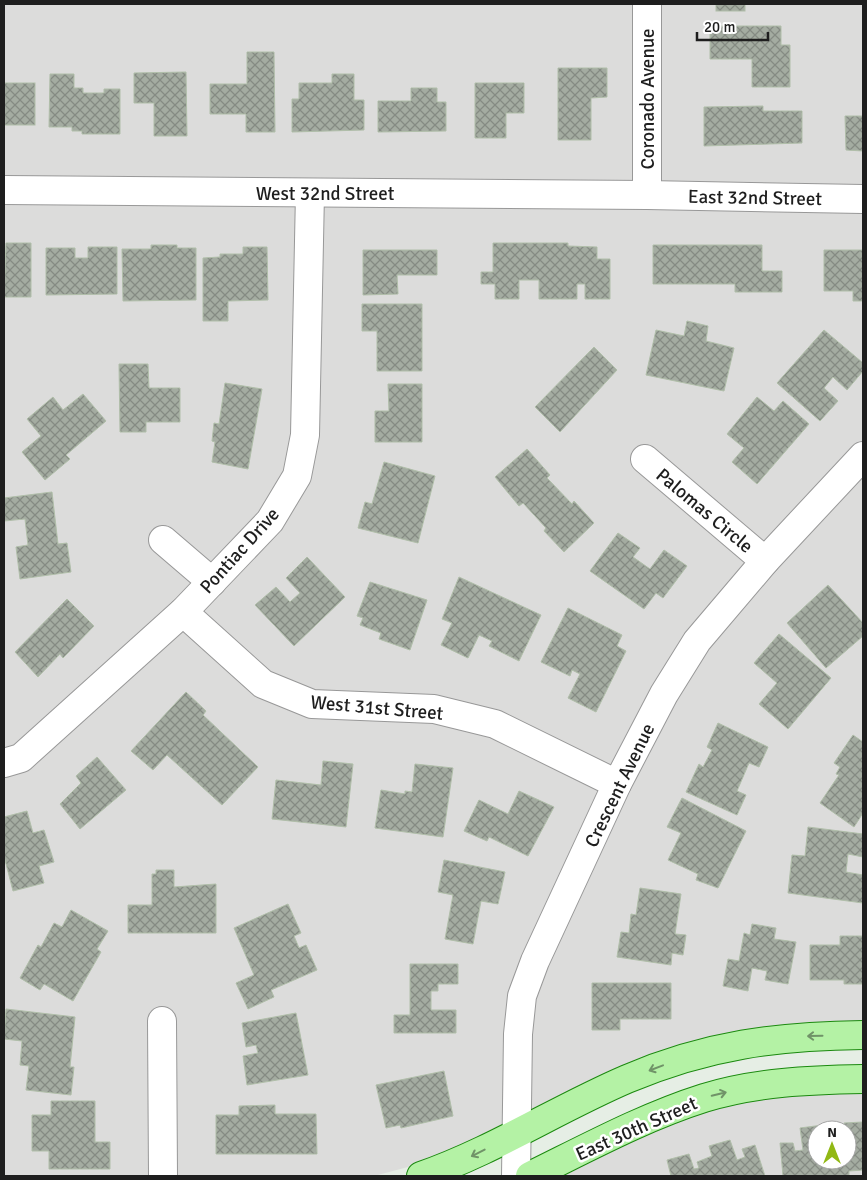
<svg xmlns="http://www.w3.org/2000/svg" width="867" height="1180" font-family="Signika,sans-serif">
	<defs>
		<pattern id="building-cross-hatch" width="8" height="8" patternUnits="userSpaceOnUse" patternTransform="scale(1.25)"><rect width="8" height="8" fill="#a4aca1"/><path d="M0 0l8 8M0 8l8-8" fill="none" stroke="#858b83"/></pattern>
	</defs>
	<rect width="100%" height="100%" fill="#e6eee5"/>
	<g fill="#dcdcdb" fill-rule="evenodd">
		<path d="M 4,4 L 863,4 L 863,1021 L 818,1023 L 484,1138 L 423,1163 L 374,1176 L 4,1176 Z"/>
		<path d="M 863,1090 L 863,1176 L 564,1176 L 612,1148 L 685,1116 L 756,1099 ZM 817,1130 L 847,1130 L 847,1160 L 817,1160 Z"/>
	</g>
	<g fill="url(#building-cross-hatch)" stroke="#b0bea9">
		<rect x="716" y="4" width="29" height="7"/>
		<path d="M 710,26 L 781,26 L 781,45 L 790,45 L 790,87 L 752,87 L 752,59 L 710,59 Z"/>
		<path d="M 247,52 L 274,52 L 275,132 L 246,132 L 246,114 L 210,114 L 210,84 L 247,84 Z"/>
		<path d="M 558,68 L 607,68 L 607,97 L 591,98 L 591,140 L 558,140 Z"/>
		<path d="M 186,72 L 187,136 L 154,136 L 154,103 L 134,103 L 134,73 Z"/>
		<path d="M 50,74 L 74,74 L 74,88 L 83,88 L 83,93 L 104,93 L 104,89 L 120,89 L 120,134 L 82,134 L 82,131 L 72,131 L 72,127 L 49,127 Z"/>
		<path d="M 332,74 L 354,74 L 354,100 L 364,100 L 364,130 L 292,132 L 292,99 L 299,99 L 299,83 L 332,83 Z"/>
		<rect x="4" y="83" width="31" height="42"/>
		<path d="M 475,83 L 524,83 L 524,113 L 506,113 L 506,138 L 475,138 Z"/>
		<path d="M 411,88 L 437,88 L 437,102 L 446,102 L 446,131 L 378,132 L 378,101 L 411,101 Z"/>
		<path d="M 763,106 L 763,111 L 802,111 L 802,143 L 704,146 L 704,107 Z"/>
		<path d="M 845,116 L 863,116 L 863,151 L 846,150 Z"/>
		<path d="M 6,243 L 31,243 L 31,297 L 4,297 Z"/>
		<path d="M 493,243 L 568,243 L 568,246 L 597,247 L 597,259 L 610,259 L 610,299 L 585,299 L 585,284 L 577,284 L 577,299 L 539,299 L 539,280 L 519,280 L 519,299 L 495,299 L 495,284 L 481,284 L 481,272 L 493,272 Z"/>
		<path d="M 151,245 L 177,245 L 177,248 L 196,248 L 196,300 L 123,301 L 122,249 L 151,249 Z"/>
		<path d="M 653,245 L 762,245 L 762,271 L 782,271 L 782,292 L 735,292 L 735,284 L 653,284 Z"/>
		<path d="M 88,247 L 117,247 L 117,294 L 46,295 L 46,248 L 75,248 L 75,258 L 88,258 Z"/>
		<path d="M 243,247 L 267,247 L 268,300 L 228,301 L 228,321 L 203,321 L 203,258 L 220,257 L 220,254 L 243,254 Z"/>
		<path d="M 363,250 L 437,250 L 437,275 L 397,275 L 398,294 L 363,295 Z"/>
		<path d="M 824,250 L 863,250 L 863,301 L 853,301 L 853,291 L 824,291 Z"/>
		<path d="M 362,304 L 422,304 L 422,371 L 377,371 L 377,331 L 362,331 Z"/>
		<path d="M 687,321 L 708,326 L 706,341 L 734,348 L 724,391 L 646,375 L 656,330 L 684,336 Z"/>
		<path d="M 824,330 L 863,363 L 863,371 L 847,390 L 833,377 L 824,388 L 838,401 L 820,421 L 777,383 Z"/>
		<path d="M 594,347 L 617,370 L 560,432 L 535,407 Z"/>
		<path d="M 119,364 L 148,364 L 149,388 L 180,388 L 180,422 L 146,422 L 146,432 L 120,432 Z"/>
		<path d="M 225,383 L 262,389 L 248,469 L 212,462 L 215,442 L 212,441 L 214,423 L 219,424 Z"/>
		<path d="M 388,384 L 422,384 L 422,442 L 375,442 L 375,411 L 389,411 Z"/>
		<path d="M 83,394 L 106,421 L 66,455 L 70,459 L 45,480 L 22,452 L 41,436 L 27,419 L 53,397 L 63,410 Z"/>
		<path d="M 757,397 L 774,411 L 783,401 L 809,424 L 757,484 L 732,462 L 744,448 L 727,434 Z"/>
		<path d="M 527,449 L 550,475 L 547,478 L 572,504 L 574,501 L 594,523 L 564,552 L 544,531 L 546,528 L 523,503 L 519,506 L 495,477 Z"/>
		<path d="M 384,462 L 435,476 L 418,543 L 358,528 L 365,502 L 372,504 Z"/>
		<path d="M 52,492 L 58,544 L 67,543 L 71,572 L 20,579 L 16,547 L 28,545 L 25,519 L 4,521 L 4,498 Z"/>
		<path d="M 618,533 L 640,548 L 633,557 L 650,569 L 664,550 L 687,566 L 663,598 L 656,593 L 644,609 L 590,571 Z"/>
		<path d="M 307,557 L 345,597 L 294,646 L 255,605 L 276,587 L 290,602 L 300,593 L 286,578 Z"/>
		<path d="M 459,577 L 541,615 L 519,661 L 489,646 L 492,641 L 479,635 L 468,658 L 441,645 L 452,623 L 442,619 Z"/>
		<path d="M 370,582 L 427,600 L 410,650 L 379,639 L 381,633 L 360,625 L 363,618 L 357,616 Z"/>
		<path d="M 828,585 L 863,623 L 863,636 L 826,668 L 787,623 Z"/>
		<path d="M 67,599 L 94,626 L 63,658 L 60,654 L 38,677 L 15,652 Z"/>
		<path d="M 568,608 L 622,635 L 617,646 L 626,651 L 596,712 L 568,698 L 580,674 L 572,670 L 570,676 L 541,662 Z"/>
		<path d="M 779,634 L 831,678 L 788,729 L 759,704 L 777,683 L 754,663 Z"/>
		<path d="M 186,692 L 206,711 L 203,715 L 258,767 L 222,805 L 167,755 L 153,770 L 131,751 Z"/>
		<path d="M 718,723 L 768,747 L 759,767 L 749,763 L 737,791 L 746,795 L 737,815 L 686,792 L 699,764 L 703,767 L 712,750 L 707,747 Z"/>
		<path d="M 853,735 L 863,742 L 863,813 L 854,827 L 820,803 L 839,775 L 836,774 L 840,767 L 834,763 Z"/>
		<path d="M 97,757 L 126,790 L 80,829 L 60,804 L 81,783 L 76,776 Z"/>
		<path d="M 323,761 L 353,764 L 346,827 L 272,819 L 276,780 L 321,785 Z"/>
		<path d="M 415,764 L 453,768 L 443,837 L 375,828 L 381,790 L 405,794 L 405,791 L 412,792 Z"/>
		<path d="M 519,791 L 554,807 L 528,856 L 489,837 L 487,841 L 464,831 L 479,800 L 508,814 Z"/>
		<path d="M 682,798 L 746,831 L 718,888 L 696,880 L 698,874 L 668,860 L 681,833 L 667,827 Z"/>
		<path d="M 27,811 L 33,833 L 44,830 L 54,862 L 39,866 L 44,883 L 13,891 L 4,856 L 4,817 Z"/>
		<path d="M 808,827 L 863,834 L 863,857 L 848,854 L 846,872 L 863,875 L 863,903 L 788,893 L 792,855 L 805,856 Z"/>
		<path d="M 444,860 L 505,872 L 498,904 L 481,901 L 473,944 L 445,939 L 453,895 L 438,892 Z"/>
		<path d="M 156,870 L 174,870 L 174,887 L 216,884 L 216,933 L 128,933 L 128,905 L 152,905 L 152,874 L 156,874 Z"/>
		<path d="M 640,888 L 681,894 L 675,934 L 686,935 L 683,955 L 672,953 L 671,965 L 617,957 L 621,932 L 629,933 L 631,914 L 636,915 Z"/>
		<path d="M 288,904 L 301,933 L 294,936 L 299,948 L 306,945 L 317,970 L 271,990 L 274,997 L 248,1009 L 236,983 L 254,975 L 234,928 Z"/>
		<path d="M 71,910 L 108,931 L 97,949 L 101,952 L 73,1001 L 44,984 L 40,990 L 20,978 L 38,945 L 41,947 L 54,923 L 62,927 Z"/>
		<path d="M 752,924 L 776,928 L 774,939 L 796,942 L 788,984 L 765,980 L 767,971 L 752,968 L 748,991 L 723,986 L 728,959 L 739,961 L 744,933 L 750,935 Z"/>
		<path d="M 840,936 L 863,936 L 863,984 L 844,984 L 844,980 L 810,980 L 810,945 L 840,945 Z"/>
		<path d="M 410,964 L 458,964 L 458,984 L 438,984 L 438,991 L 431,991 L 431,1010 L 456,1010 L 456,1033 L 394,1033 L 394,1015 L 410,1015 Z"/>
		<path d="M 592,983 L 671,983 L 671,1019 L 620,1019 L 620,1030 L 592,1030 Z"/>
		<path d="M 6,1009 L 75,1017 L 70,1067 L 74,1067 L 71,1095 L 26,1090 L 29,1066 L 20,1065 L 22,1041 L 4,1039 Z"/>
		<path d="M 296,1013 L 308,1075 L 247,1085 L 243,1056 L 258,1053 L 256,1045 L 246,1047 L 242,1023 Z"/>
		<path d="M 444,1071 L 453,1116 L 401,1128 L 400,1125 L 386,1128 L 376,1085 Z"/>
		<path d="M 51,1101 L 95,1101 L 95,1142 L 110,1142 L 110,1169 L 49,1169 L 49,1151 L 32,1151 L 32,1115 L 51,1115 Z"/>
		<path d="M 275,1105 L 275,1114 L 316,1114 L 317,1154 L 216,1154 L 216,1115 L 239,1115 L 239,1106 Z"/>
		<path d="M 863,1122 L 863,1170 L 849,1171 L 849,1176 L 783,1176 L 780,1143 L 793,1143 L 795,1151 L 803,1150 L 800,1128 L 823,1125 L 823,1130 L 817,1130 L 817,1160 L 847,1160 L 847,1130 L 845,1130 L 844,1123 Z"/>
		<path d="M 730,1140 L 737,1160 L 745,1157 L 742,1149 L 755,1145 L 765,1176 L 671,1176 L 667,1160 L 689,1154 L 694,1169 L 699,1168 L 697,1162 L 712,1156 L 709,1146 Z"/>
	</g>
	<g fill="none" stroke-linecap="round" stroke-linejoin="round">
		<defs>
			<g id="minor">
				<path d="M 647,4 L 647,195"/>
				<path d="M 4,190 L 647,195 L 863,199"/>
				<path d="M 645,459 L 765,561"/>
				<path d="M 163,540 L 212,582"/>
				<path d="M 183,612 L 263,684 L 312,704 L 434,709 L 495,724 L 617,784"/>
				<path d="M 4,763 L 21,758 L 183,612 L 270,521 L 297,476 L 305,435 L 310,193"/>
				<path d="M 162,1021 L 163,1176"/>
				<path d="M 516,1176 L 518,1034 L 522,996 L 535,961 L 617,784 L 664,694 L 697,641 L 765,561 L 863,456"/>
			</g>
			<g id="major">
				<path d="M 421,1176 C 493,1151 557,1109 627,1079 C 707,1045 777,1036 863,1035"/>
				<path d="M 530,1176 C 587,1148 644,1117 704,1098 C 756,1082 810,1080 863,1079"/>
			</g>
		</defs>
		<use href="#minor" stroke="#989898" stroke-width="30"/>
		<use href="#major" stroke="#1b890f" stroke-width="30"/>
		<use href="#minor" stroke="#fff" stroke-width="28"/>
		<use href="#major" stroke="#b4f2a5" stroke-width="28"/>
	</g>
	<defs><path id="oneway-shaft" d="M-6 0H5M1.5-3L5.5 0L1.5 3" fill="none" stroke-width="1.6" stroke-linecap="round" stroke-linejoin="round" transform="scale(1.25)"/></defs>
	<g stroke="#709368">
		<use href="#oneway-shaft" transform="translate(815 1036) rotate(179)"/>
		<use href="#oneway-shaft" transform="translate(656 1068) rotate(159)"/>
		<use href="#oneway-shaft" transform="translate(719 1094) rotate(-13)"/>
		<use href="#oneway-shaft" transform="translate(478 1153) rotate(153)"/>
	</g>
	<g text-anchor="middle" stroke-width="5" stroke-linejoin="round" paint-order="stroke">
		<g font-size="19" fill="#1e1e1e" stroke="#fff">
			<text transform="translate(647 99) rotate(-90)" y="7">Coronado Avenue</text>
			<text x="325" y="200">West 32nd Street</text>
			<text transform="translate(755 197) rotate(1)" y="7">East 32nd Street</text>
			<text transform="translate(705 510) rotate(40)" y="7">Palomas Circle</text>
			<text transform="translate(239 550) rotate(-48)" y="7">Pontiac Drive</text>
			<text transform="translate(377 707) rotate(5)" y="7">West 31st Street</text>
			<text transform="translate(619 785) rotate(-64)" y="7">Crescent Avenue</text>
			<text transform="translate(636 1128) rotate(-24)" y="7">East 30th Street</text>
		</g>
	</g>
	<rect width="867" height="1180" fill="none" stroke="#1e1e1e" stroke-width="10"/>
	<g transform="translate(832 1145)"><circle r="24" fill="#ffffff" stroke="#a5a5a5"/>
	<path d="M0-4L9 19L0 12L-9 19Z" fill="#91b814"/>
	<text y="-8" font-size="14" font-weight="bold" text-anchor="middle" fill="#1e1e1e">N</text>
	</g>
	<path d="M697 32v8h71v-8" fill="none" stroke="#1e1e1e" stroke-width="2.5"/>
	<text x="704" y="32" font-size="15" fill="#1e1e1e" stroke="#ffffff" stroke-width="4" paint-order="stroke">20 m</text>
</svg>
